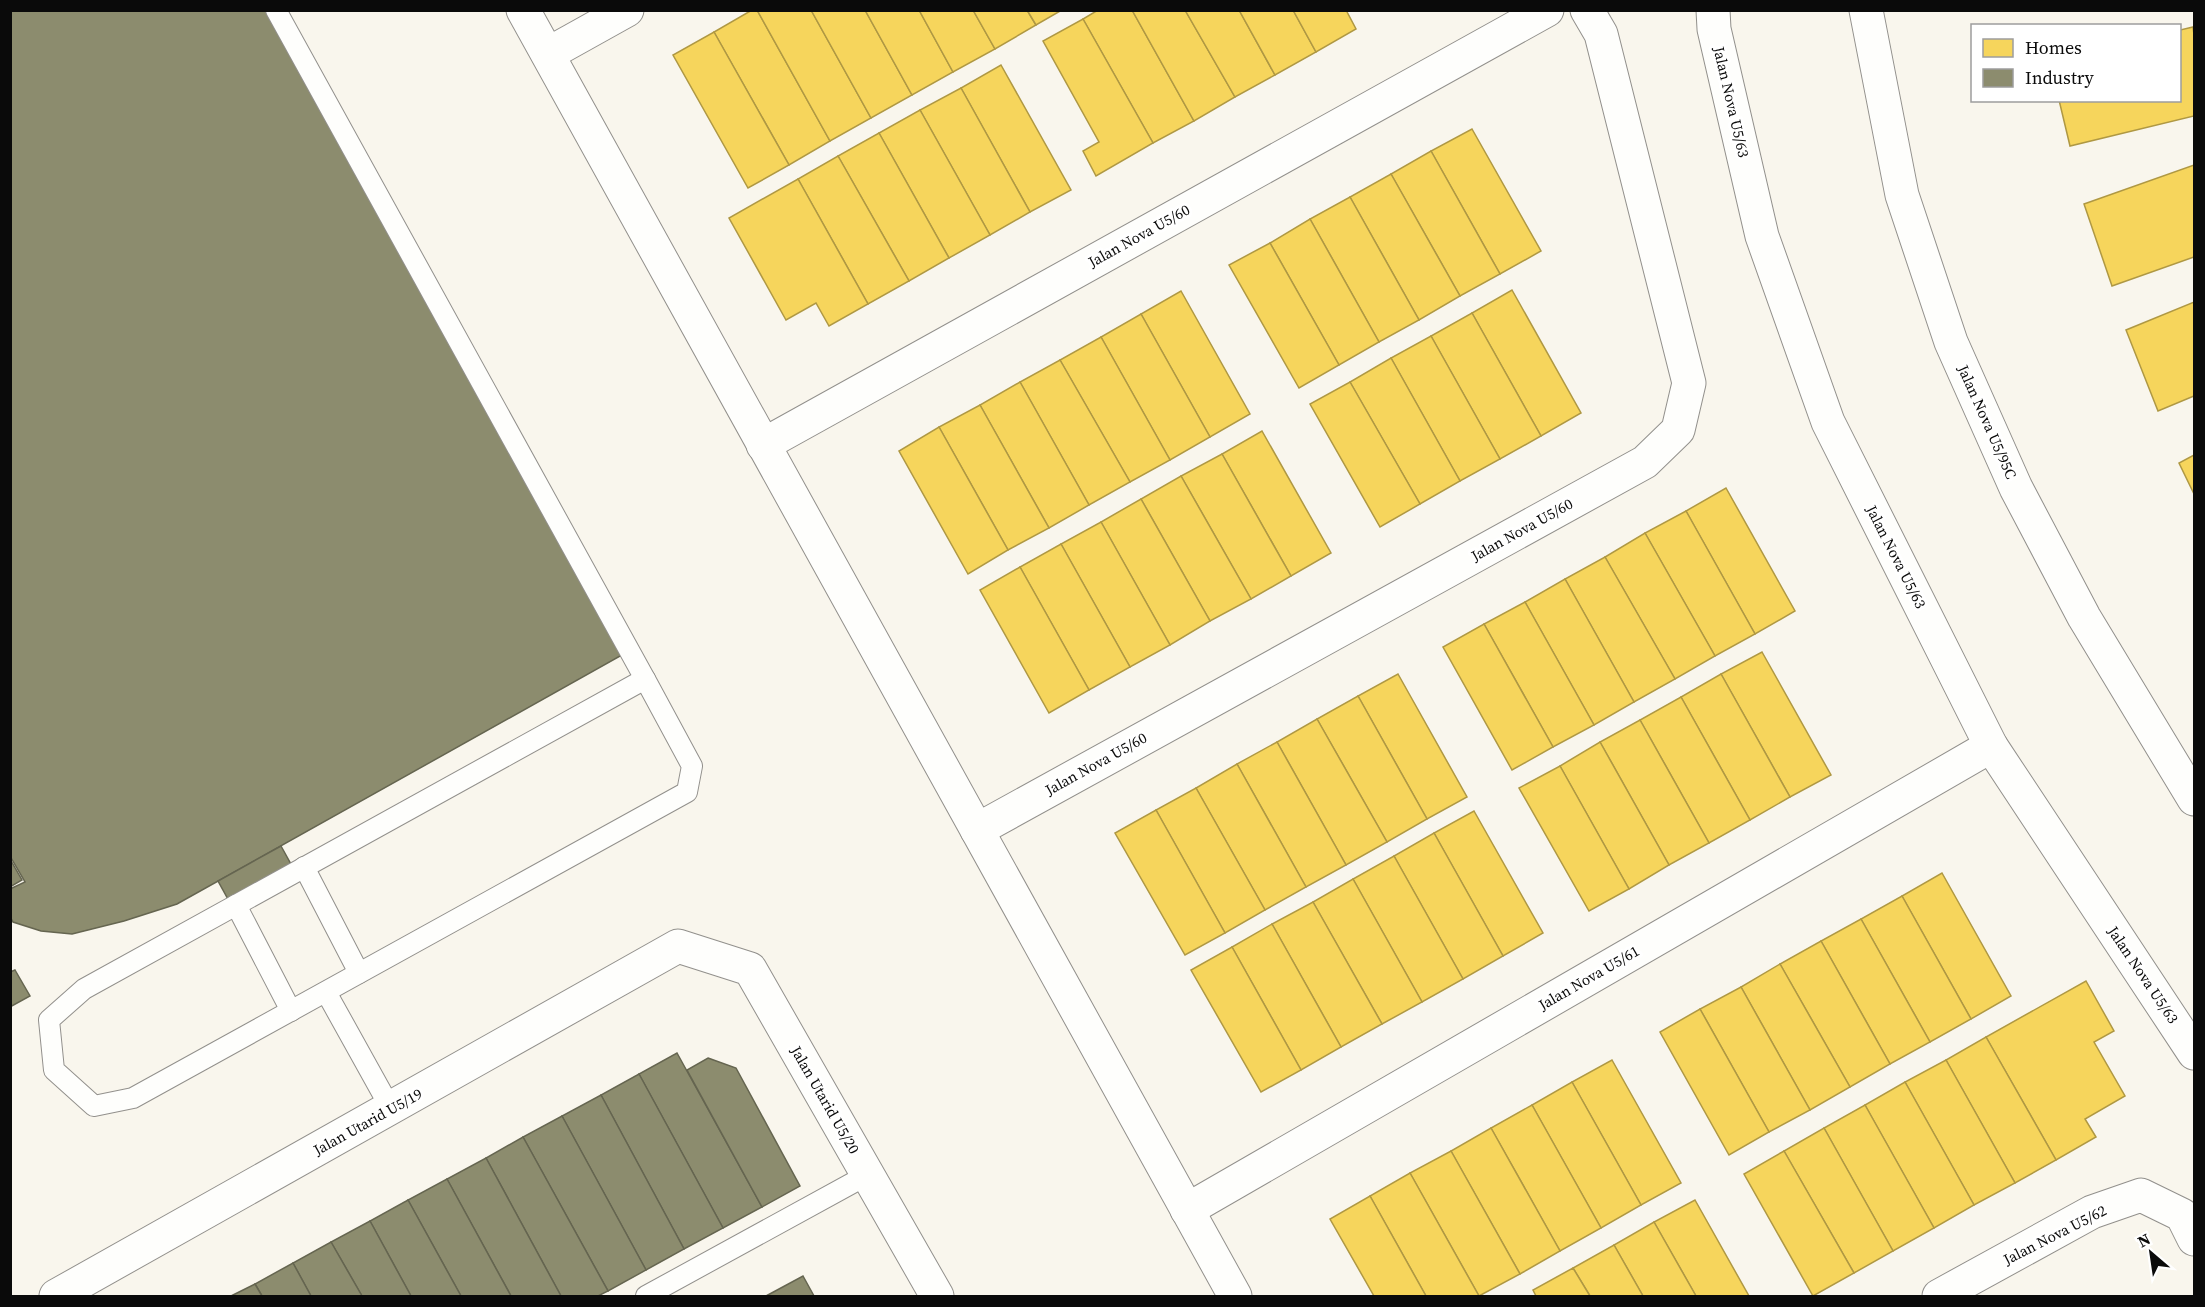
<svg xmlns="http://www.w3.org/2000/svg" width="2205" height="1307" font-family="'Source Serif 4',serif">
	<rect width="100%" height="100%" fill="#f9f6ed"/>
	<g fill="#f6d55c" stroke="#af9843" stroke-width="1.5">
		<path d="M 752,10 L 757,10 L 830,141 L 789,165 L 714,32 Z"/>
		<path d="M 757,10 L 811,10 L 871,118 L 830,141 Z"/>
		<path d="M 811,10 L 865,10 L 912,95 L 871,118 Z"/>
		<path d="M 865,10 L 919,10 L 953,72 L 912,95 Z"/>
		<path d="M 919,10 L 973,10 L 995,49 L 953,72 Z"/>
		<path d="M 973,10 L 1027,10 L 1036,25 L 995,49 Z"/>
		<path d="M 1027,10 L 1062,10 L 1036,25 Z"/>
		<path d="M 1098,10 L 1132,10 L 1194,121 L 1153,143 L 1083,19 Z"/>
		<path d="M 1132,10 L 1185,10 L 1235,97 L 1194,121 Z"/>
		<path d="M 1185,10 L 1239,10 L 1275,75 L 1235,97 Z"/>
		<path d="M 1239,10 L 1293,10 L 1316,52 L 1275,75 Z"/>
		<path d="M 1293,10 L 1346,10 L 1356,29 L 1316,52 Z"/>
		<path d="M 1083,19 L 1153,143 L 1096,176 L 1083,151 L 1099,142 L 1043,41 Z"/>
		<path d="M 2193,27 L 2194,35 L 2194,116 L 2070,146 L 2059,100 L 2180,100 L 2180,30 Z"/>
		<path d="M 714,32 L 789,165 L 748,188 L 673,55 Z"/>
		<path d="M 1001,65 L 1071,190 L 1030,212 L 961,88 Z"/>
		<path d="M 961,88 L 1030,212 L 990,235 L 920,110 Z"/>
		<path d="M 920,110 L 990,235 L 949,258 L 879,133 Z"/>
		<path d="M 1472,129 L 1541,251 L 1500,274 L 1431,151 Z"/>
		<path d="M 879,133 L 949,258 L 909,281 L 838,156 Z"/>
		<path d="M 1431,151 L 1500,274 L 1460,296 L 1391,174 Z"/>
		<path d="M 838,156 L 909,281 L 868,304 L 798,179 Z"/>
		<path d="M 2194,165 L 2194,257 L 2112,286 L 2084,204 Z"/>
		<path d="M 1391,174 L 1460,296 L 1419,320 L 1350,197 Z"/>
		<path d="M 798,179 L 868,304 L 829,326 L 816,303 L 786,320 L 729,218 Z"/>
		<path d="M 1350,197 L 1419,320 L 1379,342 L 1310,219 Z"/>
		<path d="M 1310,219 L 1379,342 L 1339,365 L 1270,243 Z"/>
		<path d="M 1270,243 L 1339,365 L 1299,388 L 1229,265 Z"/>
		<path d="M 1512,290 L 1581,413 L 1541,436 L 1472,313 Z"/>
		<path d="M 1181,291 L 1250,414 L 1210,437 L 1141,314 Z"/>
		<path d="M 2194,302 L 2194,396 L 2158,411 L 2126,330 Z"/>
		<path d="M 1472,313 L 1541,436 L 1500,459 L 1431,336 Z"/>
		<path d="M 1141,314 L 1210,437 L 1170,460 L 1101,337 Z"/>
		<path d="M 1431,336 L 1500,459 L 1460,481 L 1391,358 Z"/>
		<path d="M 1101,337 L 1170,460 L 1130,482 L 1060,360 Z"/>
		<path d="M 1391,358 L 1460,481 L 1420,504 L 1350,382 Z"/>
		<path d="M 1060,360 L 1130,482 L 1089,505 L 1020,382 Z"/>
		<path d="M 1020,382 L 1089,505 L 1049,528 L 980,405 Z"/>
		<path d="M 1350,382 L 1420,504 L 1380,527 L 1310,404 Z"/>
		<path d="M 980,405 L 1049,528 L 1008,550 L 939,427 Z"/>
		<path d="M 939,427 L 1008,550 L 968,574 L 899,451 Z"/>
		<path d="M 1262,431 L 1331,553 L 1291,576 L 1222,454 Z"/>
		<path d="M 1222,454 L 1291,576 L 1251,599 L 1181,476 Z"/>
		<path d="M 2194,455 L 2194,494 L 2179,463 Z"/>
		<path d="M 1181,476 L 1251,599 L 1210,621 L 1141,499 Z"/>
		<path d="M 1726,488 L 1795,611 L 1755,634 L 1686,511 Z"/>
		<path d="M 1141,499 L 1210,621 L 1170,645 L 1101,522 Z"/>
		<path d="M 1686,511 L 1755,634 L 1715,656 L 1645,533 Z"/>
		<path d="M 1101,522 L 1170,645 L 1130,667 L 1061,544 Z"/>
		<path d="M 1645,533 L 1715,656 L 1675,679 L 1605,557 Z"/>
		<path d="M 1061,544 L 1130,667 L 1089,690 L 1020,567 Z"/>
		<path d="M 1605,557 L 1675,679 L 1634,702 L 1565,579 Z"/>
		<path d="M 1020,567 L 1089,690 L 1049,713 L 980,590 Z"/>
		<path d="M 1565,579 L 1634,702 L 1594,725 L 1525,602 Z"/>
		<path d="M 1525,602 L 1594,725 L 1553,747 L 1484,624 Z"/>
		<path d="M 1484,624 L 1553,747 L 1512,770 L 1443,647 Z"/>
		<path d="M 1762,652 L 1831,775 L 1790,797 L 1721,674 Z"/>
		<path d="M 1398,674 L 1467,797 L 1427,819 L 1358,696 Z"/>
		<path d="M 1721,674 L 1790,797 L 1750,820 L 1681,697 Z"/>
		<path d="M 1358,696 L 1427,819 L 1387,842 L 1317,719 Z"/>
		<path d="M 1681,697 L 1750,820 L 1709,843 L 1640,720 Z"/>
		<path d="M 1317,719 L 1387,842 L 1346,865 L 1277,742 Z"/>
		<path d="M 1640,720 L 1709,843 L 1669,865 L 1600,742 Z"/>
		<path d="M 1277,742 L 1346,865 L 1306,887 L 1237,764 Z"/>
		<path d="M 1600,742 L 1669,865 L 1629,889 L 1560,766 Z"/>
		<path d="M 1237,764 L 1306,887 L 1265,910 L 1196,788 Z"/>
		<path d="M 1560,766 L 1629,889 L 1589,911 L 1519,788 Z"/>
		<path d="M 1196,788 L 1265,910 L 1225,933 L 1156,810 Z"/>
		<path d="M 1156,810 L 1225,933 L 1185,955 L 1115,833 Z"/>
		<path d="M 1474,811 L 1543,933 L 1503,956 L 1434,833 Z"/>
		<path d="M 1434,833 L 1503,956 L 1463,979 L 1394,856 Z"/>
		<path d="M 1394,856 L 1463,979 L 1422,1002 L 1353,879 Z"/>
		<path d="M 1942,873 L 2011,996 L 1971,1019 L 1902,896 Z"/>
		<path d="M 1353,879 L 1422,1002 L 1382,1024 L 1313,902 Z"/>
		<path d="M 1902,896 L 1971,1019 L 1930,1042 L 1861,919 Z"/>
		<path d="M 1313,902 L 1382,1024 L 1341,1047 L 1272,924 Z"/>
		<path d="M 1861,919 L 1930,1042 L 1890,1064 L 1821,941 Z"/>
		<path d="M 1272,924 L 1341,1047 L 1301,1070 L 1232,947 Z"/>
		<path d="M 1821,941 L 1890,1064 L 1850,1087 L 1780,964 Z"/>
		<path d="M 1232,947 L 1301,1070 L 1261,1092 L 1191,970 Z"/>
		<path d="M 1780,964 L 1850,1087 L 1810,1110 L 1741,987 Z"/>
		<path d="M 2086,981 L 2114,1031 L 2094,1042 L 2125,1096 L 2085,1119 L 2096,1137 L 2056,1160 L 1986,1037 Z"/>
		<path d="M 1741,987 L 1810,1110 L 1769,1132 L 1700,1009 Z"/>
		<path d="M 1700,1009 L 1769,1132 L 1729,1155 L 1660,1032 Z"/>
		<path d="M 1986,1037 L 2056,1160 L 2015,1183 L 1946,1060 Z"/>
		<path d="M 1612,1060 L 1681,1183 L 1641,1205 L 1572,1082 Z"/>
		<path d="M 1946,1060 L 2015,1183 L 1974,1205 L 1905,1082 Z"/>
		<path d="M 1572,1082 L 1641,1205 L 1601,1228 L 1532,1105 Z"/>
		<path d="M 1905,1082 L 1974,1205 L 1934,1228 L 1865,1105 Z"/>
		<path d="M 1532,1105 L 1601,1228 L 1560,1251 L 1491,1128 Z"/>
		<path d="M 1865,1105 L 1934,1228 L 1893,1251 L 1824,1128 Z"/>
		<path d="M 1491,1128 L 1560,1251 L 1520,1274 L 1451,1151 Z"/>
		<path d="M 1824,1128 L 1893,1251 L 1854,1273 L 1784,1151 Z"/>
		<path d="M 1451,1151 L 1520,1274 L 1479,1296 L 1410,1173 Z"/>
		<path d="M 1784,1151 L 1854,1273 L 1813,1296 L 1744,1174 Z"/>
		<path d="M 1410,1173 L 1479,1296 L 1426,1296 L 1370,1196 Z"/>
		<path d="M 1370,1196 L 1426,1296 L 1374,1296 L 1330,1219 Z"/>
		<path d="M 1695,1200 L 1749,1296 L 1696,1296 L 1654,1222 Z"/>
		<path d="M 1654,1222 L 1696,1296 L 1643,1296 L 1614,1245 Z"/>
		<path d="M 1614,1245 L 1643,1296 L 1590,1296 L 1573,1268 Z"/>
		<path d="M 1573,1268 L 1590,1296 L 1536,1296 L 1533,1290 Z"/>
	</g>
	<g fill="#8c8c6e" stroke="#656550" stroke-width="1.5">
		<path d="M 10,10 L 270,10 L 622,655 L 177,904 L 124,921 L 72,934 L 41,931 L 13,922 L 10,917 L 10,889 L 25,882 L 10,856 Z"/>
		<path d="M 281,846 L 292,866 L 229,901 L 218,881 Z"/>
		<path d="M 10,859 L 22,880 L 10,887 Z"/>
		<path d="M 15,970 L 30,996 L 10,1007 L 10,972 Z"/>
		<path d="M 677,1053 L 762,1207 L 723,1228 L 639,1074 Z"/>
		<path d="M 708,1058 L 736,1068 L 800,1186 L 762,1207 L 687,1070 Z"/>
		<path d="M 639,1074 L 723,1228 L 684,1249 L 601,1095 Z"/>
		<path d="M 601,1095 L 684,1249 L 646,1270 L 562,1116 Z"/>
		<path d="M 562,1116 L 646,1270 L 608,1291 L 523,1137 Z"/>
		<path d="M 523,1137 L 608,1291 L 598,1296 L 561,1296 L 486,1158 Z"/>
		<path d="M 486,1158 L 561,1296 L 511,1296 L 447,1179 Z"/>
		<path d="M 447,1179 L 511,1296 L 461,1296 L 408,1200 Z"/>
		<path d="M 408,1200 L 461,1296 L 411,1296 L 370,1221 Z"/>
		<path d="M 370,1221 L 411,1296 L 362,1296 L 331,1242 Z"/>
		<path d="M 331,1242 L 362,1296 L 311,1296 L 293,1263 Z"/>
		<path d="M 293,1263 L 311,1296 L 262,1296 L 255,1284 Z"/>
		<path d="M 803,1276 L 814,1296 L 766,1296 Z"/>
		<path d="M 255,1284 L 262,1296 L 231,1296 Z"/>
	</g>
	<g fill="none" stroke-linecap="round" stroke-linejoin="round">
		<defs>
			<g id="service">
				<path d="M 276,10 L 645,679"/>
				<path d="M 645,679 L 692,766 L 687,792 L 133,1098 L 94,1106 L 54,1070 L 49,1020 L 84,989 Z"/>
				<path d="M 304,867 L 359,973"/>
				<path d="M 236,905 L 291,1011"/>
				<path d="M 326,992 L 391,1109"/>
				<path d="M 646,1296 L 867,1175"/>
			</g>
			<g id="minor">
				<path d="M 523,10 L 1235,1296"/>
				<path d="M 1866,10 L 1902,195 L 1951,342 L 2016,488 L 2084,617 L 2194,799"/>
				<path d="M 548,54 L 627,10"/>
				<path d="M 763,445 L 1547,10"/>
				<path d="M 977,830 L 1645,462 L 1678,430 L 1689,383 L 1601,34 L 1587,10"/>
				<path d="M 1187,1210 L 1991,746"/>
				<path d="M 56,1296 L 678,946 L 750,969 L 937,1296"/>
				<path d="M 1939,1296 L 2092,1212 L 2141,1195 L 2182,1215 L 2194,1239"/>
			</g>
			<path id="tertiary" d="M 1713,10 L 1714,29 L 1762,236 L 1828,422 L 1991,746 L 2194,1053"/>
		</defs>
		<use href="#service" stroke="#92908c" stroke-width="22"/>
		<use href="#minor" stroke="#92908c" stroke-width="35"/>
		<use href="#tertiary" stroke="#92908c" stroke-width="35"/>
		<use href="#service" stroke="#fefefc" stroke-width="20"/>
		<use href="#minor" stroke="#fefefc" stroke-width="33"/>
		<use href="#tertiary" stroke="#fefefc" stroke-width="33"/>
	</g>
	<g text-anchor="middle" stroke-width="6" stroke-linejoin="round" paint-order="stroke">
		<g font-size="15" fill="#0a0a0a" stroke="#fff">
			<text transform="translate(1731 102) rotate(77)" y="5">Jalan Nova U5/63</text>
			<text transform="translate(1139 236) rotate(-29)" y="5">Jalan Nova U5/60</text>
			<text transform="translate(1987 422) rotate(66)" y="5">Jalan Nova U5/95C</text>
			<text transform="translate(1522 530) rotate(-29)" y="5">Jalan Nova U5/60</text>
			<text transform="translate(1896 557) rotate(63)" y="5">Jalan Nova U5/63</text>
			<text transform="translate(1096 764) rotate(-29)" y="5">Jalan Nova U5/60</text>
			<text transform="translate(2143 975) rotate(56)" y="5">Jalan Nova U5/63</text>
			<text transform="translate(1589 978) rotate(-30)" y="5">Jalan Nova U5/61</text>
			<text transform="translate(825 1100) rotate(60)" y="5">Jalan Utarid U5/20</text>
			<text transform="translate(368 1122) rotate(-29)" y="5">Jalan Utarid U5/19</text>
			<text transform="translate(2055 1235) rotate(-27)" y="5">Jalan Nova U5/62</text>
		</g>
	</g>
	<rect width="2205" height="1307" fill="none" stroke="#0a0a0a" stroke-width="24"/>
	<rect x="1971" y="24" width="210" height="78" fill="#ffffff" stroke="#9d9d9d" stroke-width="1.5"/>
	<rect x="1983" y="39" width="30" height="18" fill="#f6d55c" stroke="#9d9d9d" stroke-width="1.5"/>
	<text x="2025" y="54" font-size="18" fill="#0a0a0a">Homes</text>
	<rect x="1983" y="69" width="30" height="18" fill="#8c8c6e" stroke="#9d9d9d" stroke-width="1.5"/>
	<text x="2025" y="84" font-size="18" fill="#0a0a0a">Industry</text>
	<g transform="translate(2151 1253) rotate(331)" stroke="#ffffff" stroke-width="4.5" paint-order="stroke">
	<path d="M0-4.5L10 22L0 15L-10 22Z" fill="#0a0a0a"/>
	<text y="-9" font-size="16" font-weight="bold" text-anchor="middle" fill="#0a0a0a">N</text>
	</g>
</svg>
